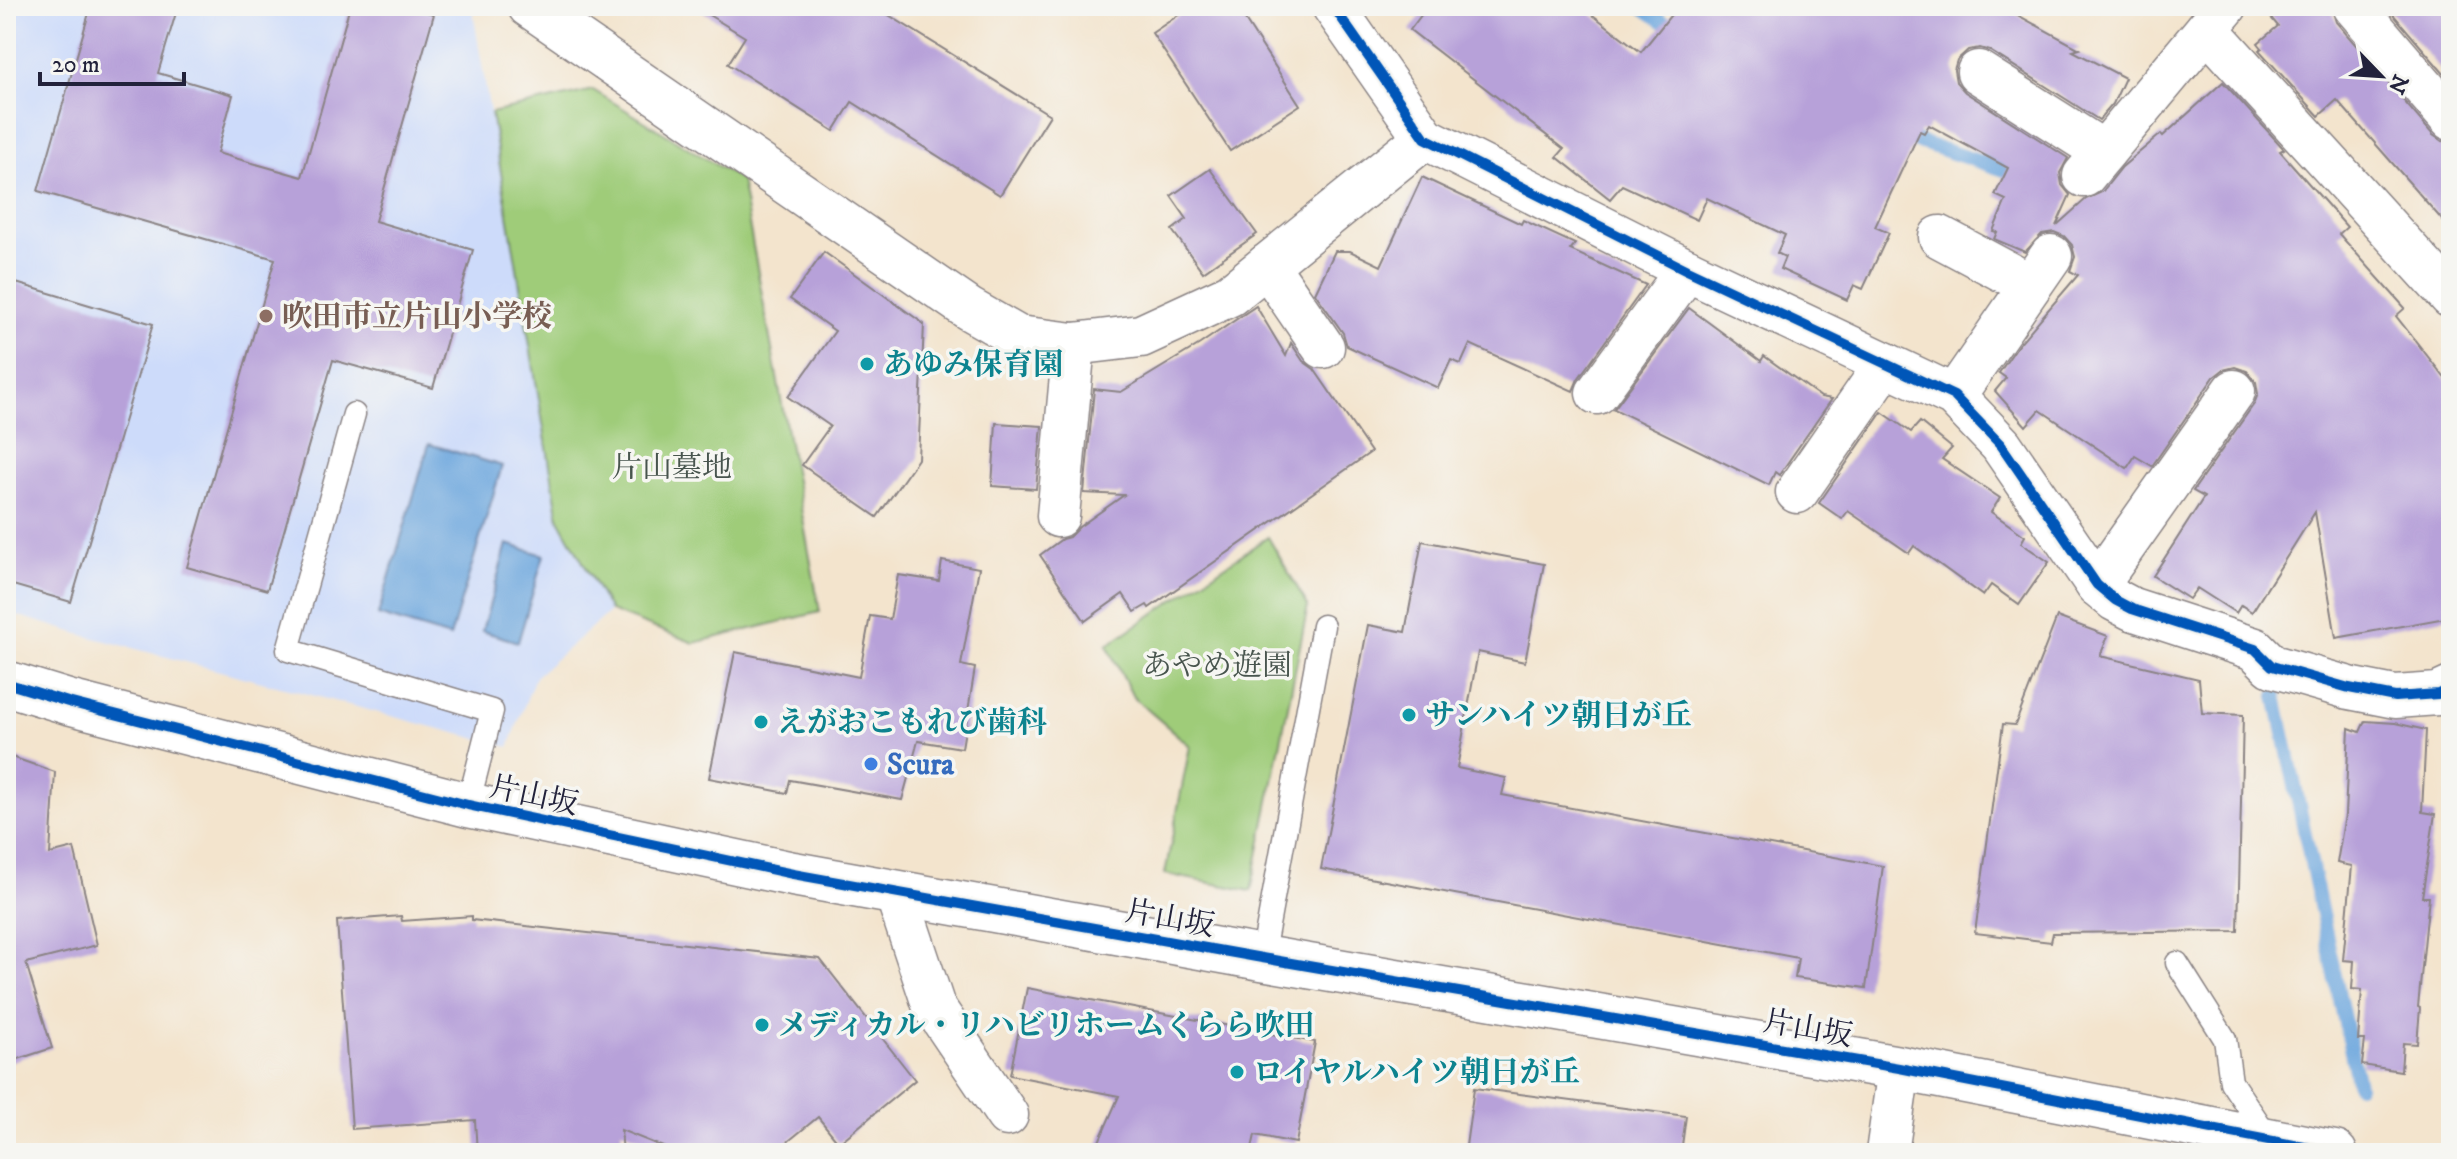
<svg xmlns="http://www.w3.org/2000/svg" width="2457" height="1159" font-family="'IM FELL DW Pica','Noto Serif JP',serif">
	<rect width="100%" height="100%" fill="#f6f6f2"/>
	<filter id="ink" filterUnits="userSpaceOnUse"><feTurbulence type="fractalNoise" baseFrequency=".0125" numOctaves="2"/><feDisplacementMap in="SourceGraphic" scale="16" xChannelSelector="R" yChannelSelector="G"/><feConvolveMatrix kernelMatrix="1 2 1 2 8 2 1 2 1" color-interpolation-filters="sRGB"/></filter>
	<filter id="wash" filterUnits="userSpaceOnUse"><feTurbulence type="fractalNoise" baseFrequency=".006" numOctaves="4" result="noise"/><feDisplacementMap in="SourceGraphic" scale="32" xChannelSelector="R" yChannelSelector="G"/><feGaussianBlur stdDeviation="1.8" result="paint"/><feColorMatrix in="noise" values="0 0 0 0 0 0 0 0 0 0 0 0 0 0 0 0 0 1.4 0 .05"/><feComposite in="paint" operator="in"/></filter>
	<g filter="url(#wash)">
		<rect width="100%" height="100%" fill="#f3e4cd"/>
		<path fill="#cddbfa" d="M 6,6 L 472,6 L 559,519 L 610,611 L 535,677 L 509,747 L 83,635 L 6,612 Z"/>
		<g fill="#9fcc79" stroke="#60775a" stroke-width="2">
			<path d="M 593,90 L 741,180 L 820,612 L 694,643 L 610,611 L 559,519 L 491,113 Z"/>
			<path d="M 1268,537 L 1308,606 L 1251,891 L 1165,874 L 1190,746 L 1133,697 L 1107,645 Z"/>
		</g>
		<g fill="#6fa8de" stroke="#48658c" stroke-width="2">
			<path d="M 429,444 L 502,466 L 450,637 L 378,615 Z"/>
			<path d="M 507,544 L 544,555 L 518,642 L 482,631 Z"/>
		</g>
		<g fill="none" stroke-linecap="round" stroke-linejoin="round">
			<g stroke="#6fa8de" stroke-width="14">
				<path d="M 1641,6 L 1678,32"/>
				<path d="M 1898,135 L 2023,176"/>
				<path d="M 2276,696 L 2358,1085"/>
			</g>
		</g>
		<g id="blocks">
			<g fill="#b7a1d9">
				<path d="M 91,6 L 178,6 L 158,73 L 233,95 L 217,153 L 302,177 L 350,6 L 404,6 L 434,14 L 375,221 L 473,250 L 433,388 L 333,360 L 267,590 L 187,567 L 275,259 L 38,191 Z"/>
				<path d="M 694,6 L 874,6 L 1050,115 L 1000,195 L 852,102 L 834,131 L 728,64 L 745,37 Z"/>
				<path d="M 1192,6 L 1236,6 L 1300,105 L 1230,151 L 1152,33 Z"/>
				<path d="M 1428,6 L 1581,6 L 1641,52 L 1678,6 L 2001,6 L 2080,49 L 2073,51 L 2125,78 L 2113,104 L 2099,120 L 1990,51 L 1980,48 L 1968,50 L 1957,60 L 1954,70 L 1956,82 L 1965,92 L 2068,158 L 2060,173 L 2062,185 L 2070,195 L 2056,226 L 2086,199 L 2102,192 L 2122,167 L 2161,134 L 2163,136 L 2223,82 L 2284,149 L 2280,151 L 2347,227 L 2339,234 L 2405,308 L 2396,316 L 2451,386 L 2451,617 L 2336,638 L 2315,512 L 2252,612 L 2241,605 L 2236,613 L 2197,588 L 2189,599 L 2153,576 L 2204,497 L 2193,491 L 2254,404 L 2258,394 L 2256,382 L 2247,371 L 2235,367 L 2223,370 L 2214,377 L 2152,466 L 2135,456 L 2127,468 L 2040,410 L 2026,426 L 1995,391 L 2006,378 L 1999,373 L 2018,345 L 2078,275 L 2070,271 L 2075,257 L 2072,245 L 2064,236 L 2054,232 L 2042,234 L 2025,252 L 1994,239 L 1997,232 L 1993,231 L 2006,200 L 1995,195 L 2008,168 L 1929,125 L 1924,133 L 1920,131 L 1875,227 L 1889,233 L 1863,289 L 1854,285 L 1847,300 L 1780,269 L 1785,257 L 1777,253 L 1785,235 L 1707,198 L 1697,220 L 1622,185 L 1610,199 L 1557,157 L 1564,149 L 1410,30 Z"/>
				<path d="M 2261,6 L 2331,6 L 2336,22 L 2433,135 L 2442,141 L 2451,142 L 2451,230 L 2337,100 L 2319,116 L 2259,50 L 2262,48 L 2258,43 L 2278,26 Z"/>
				<path d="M 2386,6 L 2451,6 L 2451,82 Z"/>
				<path d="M 1210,169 L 1257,234 L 1203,272 L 1172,230 L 1187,219 L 1171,196 Z"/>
				<path d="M 1422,177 L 1521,224 L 1523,220 L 1575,244 L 1570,250 L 1646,285 L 1578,379 L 1573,391 L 1470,344 L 1461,364 L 1451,360 L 1438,388 L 1347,346 L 1343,333 L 1315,293 L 1335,251 L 1350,251 L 1381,266 Z"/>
				<path d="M 824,252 L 924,324 L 918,459 L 877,517 L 802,465 L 830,426 L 788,397 L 835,331 L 790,299 Z"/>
				<path d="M 6,280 L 153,324 L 71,602 L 6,583 Z"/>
				<path d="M 1256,306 L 1286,356 L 1291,343 L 1303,361 L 1314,369 L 1371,452 L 1149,608 L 1147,605 L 1135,612 L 1123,594 L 1085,621 L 1040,555 L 1062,539 L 1069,537 L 1079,527 L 1124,495 L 1084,493 L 1094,389 L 1121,392 L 1200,344 Z"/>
				<path d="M 1689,308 L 1761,361 L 1764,356 L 1821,397 L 1832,399 L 1779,475 L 1775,472 L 1769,485 L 1614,409 Z"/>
				<path d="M 1882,412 L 1911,432 L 1920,422 L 1952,448 L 1942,459 L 2000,498 L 1991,512 L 2025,536 L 2021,543 L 2049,562 L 2019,605 L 1991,585 L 1983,596 L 1914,546 L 1909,553 L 1848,511 L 1842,519 L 1819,503 Z"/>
				<path d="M 996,423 L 1042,426 L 1036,489 L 992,486 Z"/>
				<path d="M 1422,541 L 1544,564 L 1525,662 L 1478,652 L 1457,768 L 1506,778 L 1502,795 L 1883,866 L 1866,988 L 1795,978 L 1798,958 L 1321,869 L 1368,625 L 1405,632 Z"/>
				<path d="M 942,561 L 979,568 L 961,665 L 975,668 L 962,748 L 918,741 L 902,800 L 790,780 L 787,793 L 709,778 L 735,652 L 859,677 L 870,616 L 890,619 L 898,575 L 939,581 Z"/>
				<path d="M 2057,617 L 2108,636 L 2100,656 L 2199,679 L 2202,713 L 2243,715 L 2238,931 L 2053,933 L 2051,942 L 1975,933 L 2003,724 L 2015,725 Z"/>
				<path d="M 2365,721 L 2395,723 L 2426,730 L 2422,812 L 2435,814 L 2422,897 L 2429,897 L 2418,1007 L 2420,1008 L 2417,1044 L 2403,1043 L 2401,1071 L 2362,1065 L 2365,1040 L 2358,1040 L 2362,990 L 2352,989 L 2354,961 L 2343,960 L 2352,866 L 2337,863 L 2345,815 L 2349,728 L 2360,732 Z"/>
				<path d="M 6,755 L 55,772 L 50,854 L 74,848 L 97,945 L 26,963 L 52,1048 L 6,1063 Z"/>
				<path d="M 401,916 L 402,921 L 472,916 L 472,920 L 820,959 L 915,1080 L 839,1143 L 818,1117 L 774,1153 L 678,1153 L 621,1130 L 623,1153 L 477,1153 L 475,1120 L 352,1129 L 337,921 Z"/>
				<path d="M 1027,988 L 1315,1042 L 1296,1143 L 1255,1135 L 1251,1153 L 1094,1153 L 1119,1096 L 1010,1075 Z"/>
				<path d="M 1474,1088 L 1686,1116 L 1681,1153 L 1465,1153 Z"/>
			</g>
		</g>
	</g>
	<g filter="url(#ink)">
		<use href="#blocks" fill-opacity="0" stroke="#8a8384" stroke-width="2"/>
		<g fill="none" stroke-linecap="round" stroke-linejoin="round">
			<defs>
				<g id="lane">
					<path d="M 354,414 L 288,650 L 492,711 L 468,805"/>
					<path d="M 1262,958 L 1323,626"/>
					<path d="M 2177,963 L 2225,1039 L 2231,1082 L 2270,1140"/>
				</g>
				<g id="street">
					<path d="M 529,6 L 969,309 L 1018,337 L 1074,344 L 1141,336 L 1230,295 L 1425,138"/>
					<path d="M 1333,6 L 1425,138 L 1687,270 L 1954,396 L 2001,445 L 2097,585 L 2115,600 L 2132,609 L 2255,649 L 2272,666 L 2349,688 L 2395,697 L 2438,694 L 2451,688"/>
					<path d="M 2354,6 L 2451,119"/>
					<path d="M 2207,29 L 2451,297"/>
					<path d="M 1978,72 L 2104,152"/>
					<path d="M 2084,176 L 2226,6"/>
					<path d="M 1940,237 L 2030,285"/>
					<path d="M 1267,265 L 1323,347"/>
					<path d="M 1597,393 L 1687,270"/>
					<path d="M 1954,396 L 2051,256"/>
					<path d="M 1797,492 L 1886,364"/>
					<path d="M 1058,516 L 1074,344"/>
					<path d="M 2097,585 L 2234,391"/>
					<path d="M 896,893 L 934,1007 L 1007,1115"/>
					<path d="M 1887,1153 L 1899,1068"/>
				</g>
				<path id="secondary" d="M 6,683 L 68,702 L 468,805 L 793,874 L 1262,958 L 1899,1068 L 2335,1153"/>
			</defs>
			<use href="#lane" stroke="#8a8384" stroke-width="25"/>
			<use href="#street" stroke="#8a8384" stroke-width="45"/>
			<use href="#secondary" stroke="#8a8384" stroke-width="47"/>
			<use href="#lane" stroke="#fff" stroke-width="22"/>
			<use href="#street" stroke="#fff" stroke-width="42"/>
			<use href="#secondary" stroke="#fff" stroke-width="44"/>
			<defs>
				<g id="cycleway">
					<path d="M 1333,6 L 1425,138 L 1687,270 L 1954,396 L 2001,445 L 2097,585 L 2115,600 L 2132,609 L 2255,649 L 2272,666 L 2349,688 L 2395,697 L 2438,694 L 2451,688"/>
					<path d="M 6,683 L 68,702 L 468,805 L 793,874 L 1262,958 L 1899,1068 L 2335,1153"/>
				</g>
			</defs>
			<use href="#cycleway" stroke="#f6f6f2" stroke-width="15"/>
			<use href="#cycleway" stroke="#0057b8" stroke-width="10"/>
		</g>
	</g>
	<circle fill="#8d6e63" stroke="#f6f6f2" stroke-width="3" cx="266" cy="316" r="8"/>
	<g fill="#0f9aa8" stroke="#f6f6f2" stroke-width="3">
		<circle cx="867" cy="364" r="8"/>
		<circle cx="1409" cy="715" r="8"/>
		<circle cx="761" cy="722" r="8"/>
		<circle cx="762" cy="1025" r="8"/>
		<circle cx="1237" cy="1072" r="8"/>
	</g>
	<circle fill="#3f7fe0" stroke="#f6f6f2" stroke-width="3" cx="871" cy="764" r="8"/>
	<g text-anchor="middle" stroke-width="7" stroke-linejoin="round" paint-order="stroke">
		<g font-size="30" font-weight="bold" fill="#785e54" stroke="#f6f6f2" text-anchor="start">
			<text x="282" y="326">吹田市立片山小学校</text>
		</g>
		<g font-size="30" font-weight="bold" fill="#0d838f" stroke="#f6f6f2" text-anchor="start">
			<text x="883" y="374">あゆみ保育園</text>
			<text x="1425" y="725">サンハイツ朝日が丘</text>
			<text x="777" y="732">えがおこもれび歯科</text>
			<text x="778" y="1035">メディカル・リハビリホームくらら吹田</text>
			<text x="1253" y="1082">ロイヤルハイツ朝日が丘</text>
		</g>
		<g font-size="30" fill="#48554e" stroke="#f6f6f2">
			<text x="672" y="477">片山墓地</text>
			<text x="1217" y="675">あやめ遊園</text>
		</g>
		<g font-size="30" font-weight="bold" fill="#366cbe" stroke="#f6f6f2" text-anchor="start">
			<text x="887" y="774">Scura</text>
		</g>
		<g font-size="30" fill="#22223b" stroke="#f6f6f2">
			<text transform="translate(534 795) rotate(12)" y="10">片山坂</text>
			<text transform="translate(1170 918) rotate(10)" y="10">片山坂</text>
			<text transform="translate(1808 1028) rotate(10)" y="10">片山坂</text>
		</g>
	</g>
	<rect width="2457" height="1159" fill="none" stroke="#f6f6f2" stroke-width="32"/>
	<g transform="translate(2381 76) rotate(115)" stroke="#f6f6f2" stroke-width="6" paint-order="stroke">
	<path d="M0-6L14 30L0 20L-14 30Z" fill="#22223b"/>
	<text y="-12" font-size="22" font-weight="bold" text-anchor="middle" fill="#22223b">N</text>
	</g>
	<path d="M40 72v12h144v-12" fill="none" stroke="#22223b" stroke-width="4"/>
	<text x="52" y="72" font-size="24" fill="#22223b" stroke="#f6f6f2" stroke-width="6" paint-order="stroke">20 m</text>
</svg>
